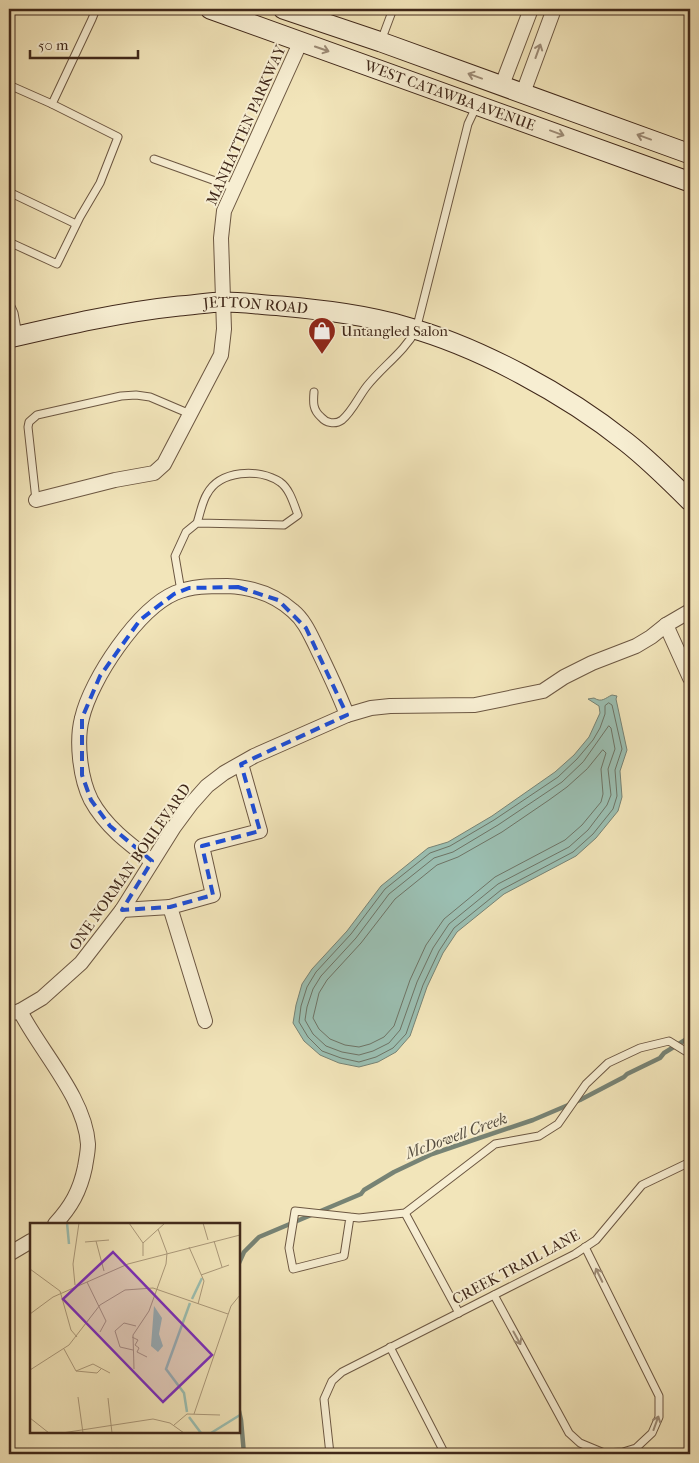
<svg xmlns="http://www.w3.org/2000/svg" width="699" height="1463" font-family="'IM FELL French Canon',serif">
	<rect width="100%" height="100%" fill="#f2e5ba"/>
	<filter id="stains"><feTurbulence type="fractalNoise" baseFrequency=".004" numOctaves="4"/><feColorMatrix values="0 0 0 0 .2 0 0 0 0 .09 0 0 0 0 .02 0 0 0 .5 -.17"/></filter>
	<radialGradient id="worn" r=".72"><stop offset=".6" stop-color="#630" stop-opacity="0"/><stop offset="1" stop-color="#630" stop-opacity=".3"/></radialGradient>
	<path fill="#9bbfb2" stroke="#778375" d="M 612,695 L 617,696 L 616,699 L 627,750 L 620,771 L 622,797 L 618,811 L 596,838 L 576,856 L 504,894 L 457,932 L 443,953 L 427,987 L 410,1036 L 396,1052 L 378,1062 L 359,1067 L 339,1063 L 320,1055 L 304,1041 L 293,1023 L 296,1005 L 302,984 L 312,969 L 347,931 L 381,886 L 428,848 L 448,842 L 492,816 L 555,772 L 574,755 L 589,737 L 600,713 L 599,706 L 588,699 L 594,698 C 602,703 605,698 612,695 Z"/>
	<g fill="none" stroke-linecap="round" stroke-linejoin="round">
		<g stroke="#6e7466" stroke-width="1">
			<path d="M 609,703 L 612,705 L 622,749 L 615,770 L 617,796 L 613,809 L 593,834 L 573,852 L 501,890 L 454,928 L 439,951 L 423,985 L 406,1034 L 393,1048 L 376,1057 L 359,1062 L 341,1058 L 322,1051 L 308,1037 L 299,1022 L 301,1006 L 307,987 L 316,972 L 351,934 L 385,889 L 430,853 L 450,846 L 494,820 L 558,777 L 577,759 L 593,740 L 600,728 L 605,714 L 605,706 Z"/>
			<path d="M 609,726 L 611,728 L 615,749 L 608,769 L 611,795 L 607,805 L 588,830 L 569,847 L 498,884 L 449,924 L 433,948 L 417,982 L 400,1030 L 389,1043 L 373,1051 L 359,1055 L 342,1052 L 326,1046 L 313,1034 L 305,1020 L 307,1007 L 313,989 L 321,976 L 356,938 L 389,894 L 434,858 L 453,852 L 498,825 L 562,782 L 583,762 Z"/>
			<path d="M 603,750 L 606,753 L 601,769 L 603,794 L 601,802 L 582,825 L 565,840 L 495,877 L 444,919 L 426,945 L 410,980 L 394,1026 L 384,1037 L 370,1044 L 359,1047 L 345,1045 L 330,1039 L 319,1029 L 313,1018 L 319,993 L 327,980 L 361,943 L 395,899 L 437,865 L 458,857 L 502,832 L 549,800 L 567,787 L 587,769 Z"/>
		</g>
		<g stroke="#778375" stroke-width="4.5">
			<path d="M 239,1263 L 244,1252 L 259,1237 L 361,1194 L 364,1190 L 394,1172 L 432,1154 L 533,1120 L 580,1100 L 624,1077 L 627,1074 L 660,1058 L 664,1053 L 690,1037"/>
			<path d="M 239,1411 L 241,1420 L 244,1454"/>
		</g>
		<defs>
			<g id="lane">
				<path d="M 381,41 L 393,9"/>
				<path d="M 9,85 L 52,104"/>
				<path d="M 154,159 L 235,188"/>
				<path d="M 9,192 L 76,224"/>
				<path d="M 9,242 L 57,264 L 80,217 L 100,183 L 118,137 L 52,104 L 92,19 L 96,9"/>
				<path d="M 9,302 L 14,313 L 18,335"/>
				<path d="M 314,392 C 313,403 313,410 321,417 C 326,423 335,425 342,420 C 352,412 359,396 367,386 C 383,366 404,352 416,330 L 468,124 L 476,107"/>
				<path d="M 36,500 L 28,427 L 29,422 L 37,415 L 121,396 L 136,395 L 150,397 L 190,414"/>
				<path d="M 181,591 L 175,556 L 186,532 L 197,523 L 284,525 L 298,515 C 294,505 290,489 280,482 C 259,468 220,470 207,494 C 202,502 200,514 197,523"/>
				<path d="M 405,1213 L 459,1313"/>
				<path d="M 350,1217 L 344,1256 L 293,1269 L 289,1248 L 295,1211 L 350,1217 L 359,1218 L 405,1213 L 495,1144 L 539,1136 L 558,1124 L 586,1084 L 608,1063 L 640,1048 L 669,1041 L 690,1054"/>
				<path d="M 494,1295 L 569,1433 L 580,1443 L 604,1453 L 623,1452 L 636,1448 L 652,1433 L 659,1417 L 659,1396 L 585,1247"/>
				<path d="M 390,1347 L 445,1454"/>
				<path d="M 330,1454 L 324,1399 L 332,1381 L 342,1372 L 575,1254 L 596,1240 L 642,1185 L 690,1162"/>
			</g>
			<g id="street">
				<path d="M 502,85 L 531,9"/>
				<path d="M 523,93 L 554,9"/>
				<path d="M 36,500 L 115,480 L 154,473 L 164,464 L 221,355 L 224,329 L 221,238 L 224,211 L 301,41"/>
				<path d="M 666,625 L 690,678"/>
				<path d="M 152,861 C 129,844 105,826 91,800 C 80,778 76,741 82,718 C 91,679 138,609 175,593 C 192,586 209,586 227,586 C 251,587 275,595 293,611 C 304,620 310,634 316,646 C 327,669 338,691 347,715"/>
				<path d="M 122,910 L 170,907"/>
				<path d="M 20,1011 L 42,998 L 81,963 L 122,910 L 174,827 L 191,804 L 207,786 L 224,773 L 254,756 L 347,715 L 371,708 L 390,706 L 475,705 L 543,691 L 564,677 L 592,663 L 636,646 L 651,637 L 666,625 L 690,611"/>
				<path d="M 9,1014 L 20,1011 C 41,1052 85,1098 88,1144 C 88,1152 86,1160 85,1167 C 80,1191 71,1207 55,1224"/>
				<path d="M 205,1021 L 170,907 L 213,895 L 202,846 L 260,831 L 241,764"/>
				<path d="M 9,1254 L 31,1241"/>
			</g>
			<g id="secondary">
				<path id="s1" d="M 210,9 L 690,182"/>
				<path d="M 283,9 L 381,42 L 690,154"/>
				<path id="s2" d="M 9,338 C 65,325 122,312 179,306 C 194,305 210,302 224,302 C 243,302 262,305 281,306 C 324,310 366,315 407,327 C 480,347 567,395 626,442 C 649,460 670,481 690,501"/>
			</g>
		</defs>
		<use href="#lane" stroke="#6c5742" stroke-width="9"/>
		<use href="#street" stroke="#6c5742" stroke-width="16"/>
		<use href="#secondary" stroke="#40281a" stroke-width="21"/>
		<use href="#lane" stroke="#f7eed2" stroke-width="7"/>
		<use href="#street" stroke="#f7eed2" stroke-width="14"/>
		<use href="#secondary" stroke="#f7eed2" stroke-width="19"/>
	</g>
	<defs><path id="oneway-shaft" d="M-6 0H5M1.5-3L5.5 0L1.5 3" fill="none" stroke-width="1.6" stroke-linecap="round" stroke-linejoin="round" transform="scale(1.25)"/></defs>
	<g stroke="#9c8b76">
		<use href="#oneway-shaft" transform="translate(322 49) rotate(19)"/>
		<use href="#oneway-shaft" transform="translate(538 51) rotate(-70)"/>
		<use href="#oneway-shaft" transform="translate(475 76) rotate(-160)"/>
		<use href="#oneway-shaft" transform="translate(557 133) rotate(20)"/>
		<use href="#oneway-shaft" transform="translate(644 137) rotate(-160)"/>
		<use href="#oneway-shaft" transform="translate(599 1275) rotate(-116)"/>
		<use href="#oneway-shaft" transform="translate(517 1338) rotate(61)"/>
		<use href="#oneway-shaft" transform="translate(656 1423) rotate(-70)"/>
	</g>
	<path fill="none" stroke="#1d4ed8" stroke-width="4" stroke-dasharray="10 6" stroke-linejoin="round" d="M 238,587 L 278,600 L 306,628 L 347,715 L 241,764 L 260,831 L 202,846 L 213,895 L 170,907 L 122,910 L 152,861 L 110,826 L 91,800 L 82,775 L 82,718 L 100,676 L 140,620 L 174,594 L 189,588 Z"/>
	<defs>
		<symbol id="shop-pin" viewBox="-11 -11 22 30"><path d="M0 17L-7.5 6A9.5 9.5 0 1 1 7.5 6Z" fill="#8f2418" stroke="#f7eed2"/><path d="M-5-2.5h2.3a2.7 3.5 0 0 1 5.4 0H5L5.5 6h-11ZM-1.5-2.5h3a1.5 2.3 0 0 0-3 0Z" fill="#fff"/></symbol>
	</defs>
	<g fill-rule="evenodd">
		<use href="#shop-pin" x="306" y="315" width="32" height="43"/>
	</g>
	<g text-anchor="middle" stroke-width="4" stroke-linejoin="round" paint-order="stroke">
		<g font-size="15" fill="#40281a" stroke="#f7eed2">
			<text dy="5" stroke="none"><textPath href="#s1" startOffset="255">WEST CATAWBA AVENUE</textPath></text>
			<text transform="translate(246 125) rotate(-66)" y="5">MANHATTEN PARKWAY</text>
			<text dy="5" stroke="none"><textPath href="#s2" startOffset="250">JETTON ROAD</textPath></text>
			<text transform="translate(130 867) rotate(-55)" y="5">ONE NORMAN BOULEVARD</text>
			<text transform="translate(516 1267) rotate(-28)" y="5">CREEK TRAIL LANE</text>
		</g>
		<g font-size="15" fill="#40281a" stroke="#f7eed2" text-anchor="start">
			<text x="341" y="336">Untangled Salon</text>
		</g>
		<g font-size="16" font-style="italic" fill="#574e40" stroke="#f7eed2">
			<text transform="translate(456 1135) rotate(-20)" y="6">McDowell Creek</text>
		</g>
	</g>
	<g transform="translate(30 1223)">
		<rect width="210" height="210" fill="#f2e5ba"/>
		<path d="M 124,83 L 132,95 L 129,111 L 133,123 L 128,129 L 121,123 Z" fill="#9bbfb2"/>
		<path fill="none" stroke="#9bbfb2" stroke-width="2.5" d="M 37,0 L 39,21M 162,76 L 172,55M 157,189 L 154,170 L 136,146 L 160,80M 159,194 L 171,210M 181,210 L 210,192"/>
		<path fill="none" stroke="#ab997a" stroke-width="1" d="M 99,0 L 113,20M 173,0 L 178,17M 66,18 L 74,48M 184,18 L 192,44M 55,19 L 79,17M 159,24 L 174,58 L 168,81M 113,33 L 113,20 L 135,0M 0,46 L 30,68 L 41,107 L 47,114M 171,52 L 199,42M 57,59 L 76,98 L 70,109M 45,62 L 43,41 L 49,0M 0,91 L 23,74 L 98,41 L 210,12M 102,114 L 108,117 L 105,122 L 109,125 L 107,129 L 117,134M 34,126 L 46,148 L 63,141 L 80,150M 103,127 L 90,124 L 85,108 L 94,100 L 106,103M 104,146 L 103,112 L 119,88 L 136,41 L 137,30 L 128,6M 0,147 L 39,122 L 70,82 L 95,67 L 123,65 L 198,91M 46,148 L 67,150 L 72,145M 48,174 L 53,210M 78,175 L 82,210M 164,191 L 201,83 L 210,72M 0,195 L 19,210M 144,202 L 157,191 L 190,192M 32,210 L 123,196 L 140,200 L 154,210"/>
		<path fill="#7b2cbf" fill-opacity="0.15" stroke="#7b2cbf" stroke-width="2.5" d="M 83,29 L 182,132 L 133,179 L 33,76 Z"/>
		<rect width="210" height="210" fill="none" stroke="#40281a" stroke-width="2.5"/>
	</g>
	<rect width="699" height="1463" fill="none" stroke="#f2e5ba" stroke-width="30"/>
	<rect x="10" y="10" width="679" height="1443" fill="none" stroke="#40281a" stroke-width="2.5"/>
	<rect x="15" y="15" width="669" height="1433" fill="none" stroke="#40281a"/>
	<path d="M30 50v8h108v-8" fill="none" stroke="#40281a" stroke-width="2.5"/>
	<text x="38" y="50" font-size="15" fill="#40281a" stroke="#f7eed2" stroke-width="4" paint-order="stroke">50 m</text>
	<rect width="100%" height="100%" filter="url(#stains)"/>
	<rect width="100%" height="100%" fill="url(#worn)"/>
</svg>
